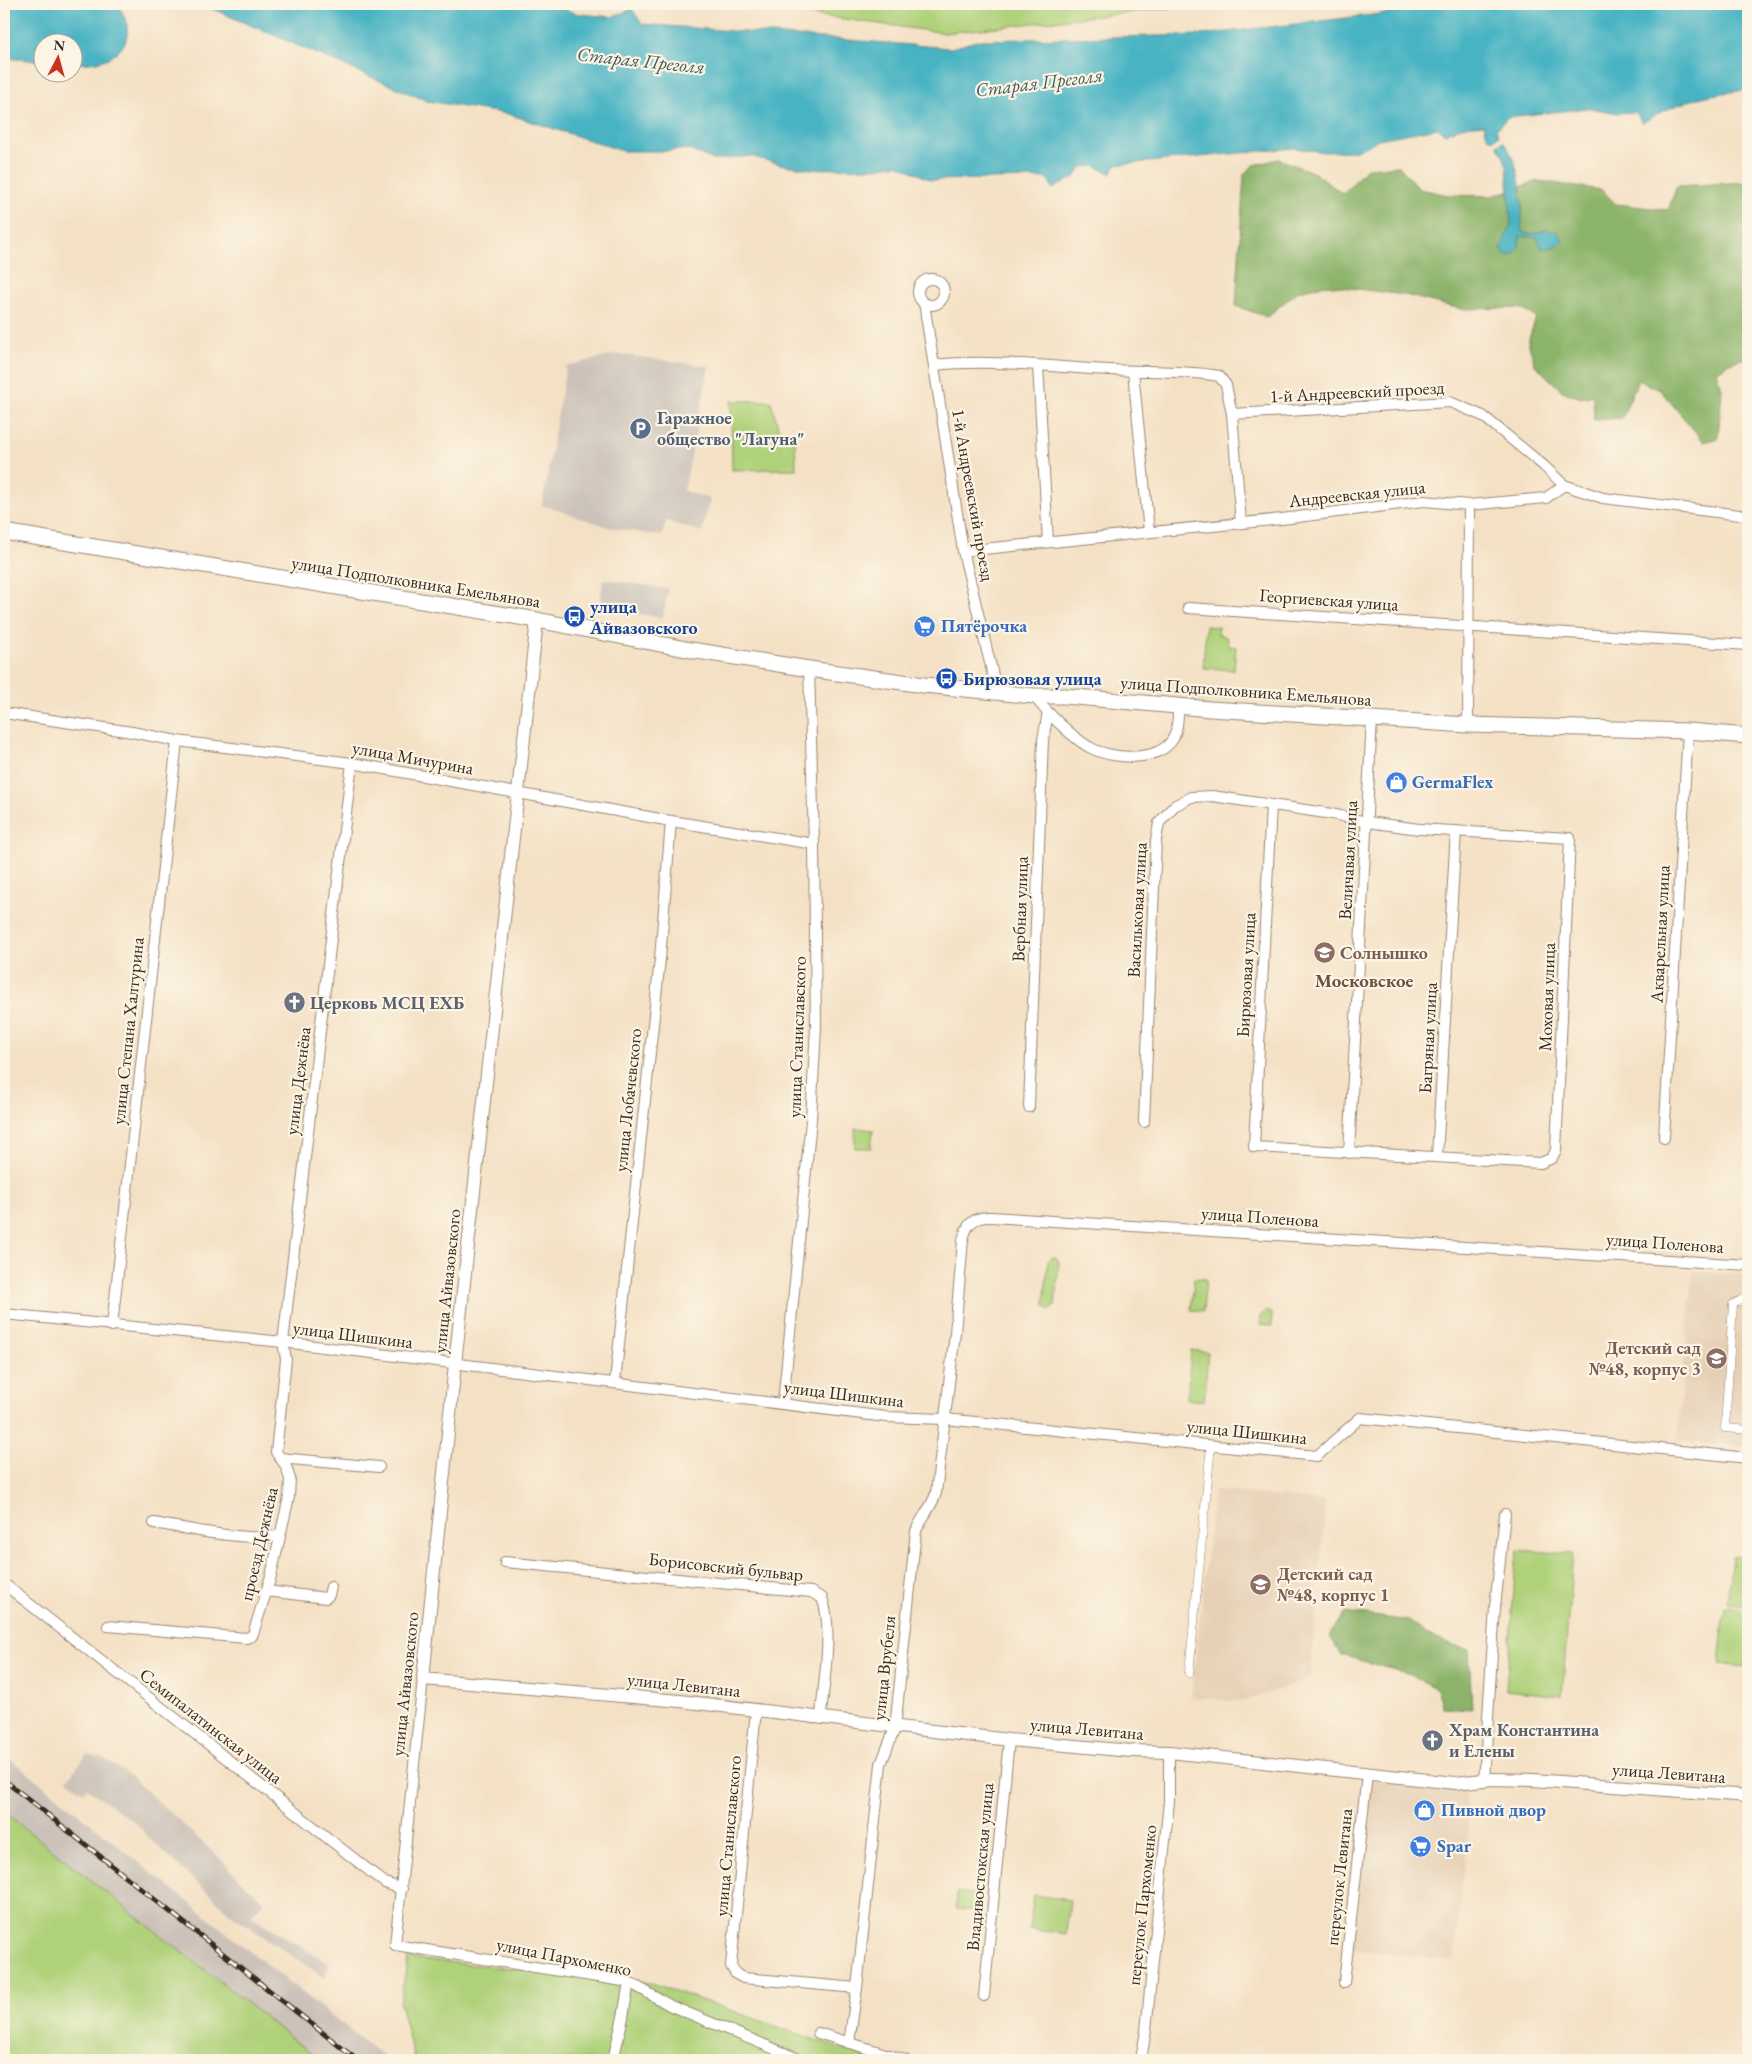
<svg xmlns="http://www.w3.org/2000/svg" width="1752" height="2064" font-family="'EB Garamond',serif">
	<rect width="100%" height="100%" fill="#fcf5e5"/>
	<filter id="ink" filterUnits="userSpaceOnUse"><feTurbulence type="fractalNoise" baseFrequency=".02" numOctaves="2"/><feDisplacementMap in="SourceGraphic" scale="10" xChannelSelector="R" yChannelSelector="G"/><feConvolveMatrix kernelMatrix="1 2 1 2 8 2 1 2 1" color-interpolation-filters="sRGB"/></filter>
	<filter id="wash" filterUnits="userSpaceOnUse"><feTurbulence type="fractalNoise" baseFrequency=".0096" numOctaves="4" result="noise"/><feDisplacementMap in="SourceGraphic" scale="20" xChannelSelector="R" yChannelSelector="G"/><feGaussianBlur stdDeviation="1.12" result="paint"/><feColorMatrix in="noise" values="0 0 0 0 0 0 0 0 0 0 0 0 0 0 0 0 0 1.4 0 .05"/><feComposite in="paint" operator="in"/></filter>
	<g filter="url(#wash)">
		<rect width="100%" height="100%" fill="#f4e1c5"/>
		<g fill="#e6d0b5">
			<path d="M 1693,1271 L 1748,1275 L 1748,1447 L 1677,1441 Z"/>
			<path d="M 1214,1490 L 1326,1501 L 1310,1679 L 1242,1702 L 1191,1697 Z"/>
			<path d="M 1371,1780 L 1464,1790 L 1469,1816 L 1454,1961 L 1353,1949 Z"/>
		</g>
		<g fill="#ccc2b9">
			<path d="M 617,354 L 709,366 L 684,491 L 710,499 L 702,532 L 666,521 L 662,536 L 611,528 L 542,505 L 566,366 Z"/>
			<path d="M 603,579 L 668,589 L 663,618 L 599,608 Z"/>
			<path d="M 4,1754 L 247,1949 L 388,2060 L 316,2060 L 4,1816 Z"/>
			<path d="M 87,1754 L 103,1758 L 128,1774 L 224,1862 L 244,1884 L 264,1901 L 251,1916 L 330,1964 L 325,1978 L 232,1915 L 150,1839 L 137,1824 L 87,1788 L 83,1792 L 67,1780 Z"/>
		</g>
		<g fill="#afd179" stroke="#757e4c">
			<path d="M 733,4 L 1204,4 L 945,33 Z"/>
			<path d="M 731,401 L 771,401 L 781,437 L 795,437 L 796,469 L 732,470 Z"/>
			<path d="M 1206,626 L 1218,627 L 1218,634 L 1227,637 L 1229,646 L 1236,647 L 1234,670 L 1203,668 Z"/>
			<path d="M 855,1128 L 873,1130 L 871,1148 L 855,1148 Z"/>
			<path d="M 1051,1257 L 1056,1257 L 1059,1262 L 1055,1306 L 1050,1310 L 1044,1305 L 1048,1261 Z"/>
			<path d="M 1194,1278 L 1206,1279 L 1203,1311 L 1191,1310 Z"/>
			<path d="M 1265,1311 L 1272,1313 L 1272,1326 L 1260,1325 L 1261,1315 Z"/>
			<path d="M 1191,1350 L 1208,1352 L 1204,1401 L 1187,1399 Z"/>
			<path d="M 1517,1550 L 1573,1554 L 1562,1696 L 1506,1690 Z"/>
			<path d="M 1732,1556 L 1748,1558 L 1748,1606 L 1727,1604 Z"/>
			<path d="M 1725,1608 L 1748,1610 L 1748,1667 L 1719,1664 Z"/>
			<path d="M 4,1812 L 319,2060 L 4,2060 Z"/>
			<path d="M 957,1892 L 981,1895 L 979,1911 L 956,1909 Z"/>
			<path d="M 1034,1895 L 1070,1900 L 1066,1934 L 1029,1929 Z"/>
			<path d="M 408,1958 L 652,1983 L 873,2060 L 414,2059 L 400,2003 Z"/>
		</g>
		<g fill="#8bb369" stroke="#636e44">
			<path d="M 1279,159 L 1315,173 L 1343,194 L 1367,168 L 1399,166 L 1419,189 L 1449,195 L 1492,196 L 1538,181 L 1602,190 L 1616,204 L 1668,210 L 1677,186 L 1748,182 L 1748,357 L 1730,363 L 1716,372 L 1722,388 L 1718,438 L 1704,442 L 1660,390 L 1638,380 L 1622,418 L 1594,420 L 1593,395 L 1581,398 L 1562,391 L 1535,365 L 1528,342 L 1536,317 L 1520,308 L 1461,309 L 1405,295 L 1326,285 L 1298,291 L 1267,317 L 1236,306 L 1244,174 L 1254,165 Z"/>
			<path d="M 1345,1612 L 1409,1621 L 1430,1637 L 1469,1650 L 1472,1709 L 1443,1707 L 1437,1689 L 1410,1674 L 1341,1655 L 1329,1636 Z"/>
		</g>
		<g fill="#47b3c3" stroke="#416e70">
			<path d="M 4,4 L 117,4 C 145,43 112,67 73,63 L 72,42 L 42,42 L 42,61 L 4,58 Z"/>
			<path d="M 201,4 L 546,4 L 579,14 L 612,17 L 632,9 L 642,24 L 951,48 L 980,40 L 1201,35 L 1467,4 L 1748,4 L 1748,90 C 1706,94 1678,101 1642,123 L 1636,112 L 1618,113 L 1588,108 L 1563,111 L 1508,117 L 1496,130 L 1499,136 L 1492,140 L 1487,136 L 1484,124 L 1463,126 L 1445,134 L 1438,128 L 1379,139 L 1367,146 L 1353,151 L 1324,152 L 1294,148 L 1115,165 L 1111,174 L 1095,166 L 1081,167 L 1076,176 L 1053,189 L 1047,178 L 931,180 L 897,164 L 877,168 L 812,169 L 784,165 L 750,156 L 714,160 L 686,149 L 669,151 L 623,151 L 508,114 L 427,101 Z"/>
			<path d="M 1503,141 C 1521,165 1524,201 1521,231 C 1531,237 1537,233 1547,229 L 1552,232 L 1557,230 L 1563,240 C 1557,246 1550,250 1541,248 L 1538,238 L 1520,236 L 1519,247 L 1512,256 L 1505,255 L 1501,248 L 1511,226 L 1507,166 L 1503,155 L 1497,145 Z"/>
		</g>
	</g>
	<g filter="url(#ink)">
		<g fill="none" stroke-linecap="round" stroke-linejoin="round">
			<defs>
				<g id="pedestrian">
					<path d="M 1748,1297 L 1733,1304 L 1725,1428 L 1748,1430"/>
					<path d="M 1189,1673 L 1211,1445"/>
				</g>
				<g id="minor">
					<circle cx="931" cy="292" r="13"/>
					<path d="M 924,303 L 963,551 L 997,692"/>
					<path d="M 934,365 C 992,359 1051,367 1109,370 C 1145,372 1183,370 1219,376 L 1226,385 L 1232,414 L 1241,523"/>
					<path d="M 1038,365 L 1048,542"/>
					<path d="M 1133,371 L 1149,532"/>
					<path d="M 1232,414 L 1450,402 L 1483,416 L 1544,466 L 1564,485"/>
					<path d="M 963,551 L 1282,519 L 1424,501 L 1469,505 L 1546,498 L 1564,485 L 1603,498 L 1748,516"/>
					<path d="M 1188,608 L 1748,645"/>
					<path d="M 1034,696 C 1044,710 1075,740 1091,748 C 1116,761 1174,764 1177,725 C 1178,719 1179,712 1177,706"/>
					<path d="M 4,713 L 132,732 L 177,741 L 352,763 L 671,821 L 814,844"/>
					<path d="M 1468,725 L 1469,505"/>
					<path d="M 1029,1107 L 1043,740 L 1048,712"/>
					<path d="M 1144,1122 L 1156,840 L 1159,823 L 1174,806 L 1191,797 L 1212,796 L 1332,814 L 1367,822 L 1419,829 L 1570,838 L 1556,1150 L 1552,1158 L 1541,1163 L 1254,1147 L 1271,805"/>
					<path d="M 1664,1138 L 1688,731"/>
					<path d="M 1349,1153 L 1372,719"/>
					<path d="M 1437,1157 L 1456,831"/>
					<path d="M 4,1314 L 283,1342 L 886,1417 L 945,1419 L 1317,1456 L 1360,1418 L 1748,1458"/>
					<path d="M 112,1326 L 177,741"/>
					<path d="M 615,1382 L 660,959 L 671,821"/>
					<path d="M 783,1403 L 811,1120 L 816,1027 L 814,844 L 809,669"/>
					<path d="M 280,1458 L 379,1467"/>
					<path d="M 154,1523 C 182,1528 255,1543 280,1535"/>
					<path d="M 505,1562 L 811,1592 L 822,1598 C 834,1628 823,1684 821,1717"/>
					<path d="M 4,1584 L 385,1883 L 402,1889"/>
					<path d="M 266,1591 L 326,1598 L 329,1595 L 331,1587"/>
					<path d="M 108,1626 L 246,1638 L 252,1636 L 254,1631 L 271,1576 L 289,1497 L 290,1479 L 286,1466 L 276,1452 L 286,1359 L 283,1342 L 352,763"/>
					<path d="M 423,1679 L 395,1945 L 629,1982 L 671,2006 L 801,2060"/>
					<path d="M 756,1710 L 731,1966 L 736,1974 L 743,1978 L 857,1988"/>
					<path d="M 1484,1781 L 1495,1607 L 1505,1514"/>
					<path d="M 1344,1983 L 1367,1774"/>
					<path d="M 984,1996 L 1009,1740"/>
					<path d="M 818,2033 L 905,2060"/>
					<path d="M 849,2043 L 857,1988 L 881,1764 L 895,1728 L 916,1531 C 921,1518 932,1507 936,1493 L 955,1333 L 963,1240 C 966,1224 974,1216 991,1217 L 1748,1265"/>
					<path d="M 613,2060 L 623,2017 L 629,1982"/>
					<path d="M 1141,2060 L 1146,2030 L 1169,1801 L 1169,1752"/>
				</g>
				<path id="tertiary" d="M 537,620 L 455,1364 L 423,1679 L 680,1701 L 1009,1740 L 1131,1751 L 1169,1752 L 1455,1783 L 1493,1779 L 1533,1780 L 1748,1796"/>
				<path id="primary" d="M 4,532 L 537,620 L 691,650 L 809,669 L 924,685 L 1034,696 L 1065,696 L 1210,709 L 1468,725 L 1688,731 L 1748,736"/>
			</defs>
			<use href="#pedestrian" stroke="#988672" stroke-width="9"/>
			<use href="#minor" stroke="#988672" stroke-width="12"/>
			<use href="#tertiary" stroke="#988672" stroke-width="14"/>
			<use href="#primary" stroke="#988672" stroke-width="17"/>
			<use href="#pedestrian" stroke="#fff" stroke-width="8"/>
			<use href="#minor" stroke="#fff" stroke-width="10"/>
			<use href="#tertiary" stroke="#fff" stroke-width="12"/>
			<use href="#primary" stroke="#fff" stroke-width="15"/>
			<defs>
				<path id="rail" d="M 4,1780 L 357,2060"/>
			</defs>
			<use href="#rail" stroke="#3b2a1e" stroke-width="5"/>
			<use href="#rail" stroke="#fcf5e5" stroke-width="3" stroke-dasharray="9" stroke-linecap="butt"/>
		</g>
	</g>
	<defs>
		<symbol id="parking-disc" viewBox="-11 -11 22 22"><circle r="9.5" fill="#5c6f8a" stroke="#fcf5e5"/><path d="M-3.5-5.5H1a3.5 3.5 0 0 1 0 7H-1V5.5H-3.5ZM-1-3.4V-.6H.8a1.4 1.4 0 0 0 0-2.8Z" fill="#fff"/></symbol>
		<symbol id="bus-disc" viewBox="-11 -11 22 22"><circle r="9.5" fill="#1a4fb4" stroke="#fcf5e5"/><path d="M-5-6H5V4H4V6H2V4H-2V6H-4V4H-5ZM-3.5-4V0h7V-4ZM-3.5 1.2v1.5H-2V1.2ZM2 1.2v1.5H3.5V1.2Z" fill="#fff"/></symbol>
		<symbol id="supermarket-disc" viewBox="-11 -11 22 22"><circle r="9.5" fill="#3f7fe0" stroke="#fcf5e5"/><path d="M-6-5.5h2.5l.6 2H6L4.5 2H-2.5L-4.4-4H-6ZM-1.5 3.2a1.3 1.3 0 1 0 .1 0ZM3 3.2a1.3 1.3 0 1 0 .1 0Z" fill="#fff"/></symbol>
		<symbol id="shop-disc" viewBox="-11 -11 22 22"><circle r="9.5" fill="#3f7fe0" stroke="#fcf5e5"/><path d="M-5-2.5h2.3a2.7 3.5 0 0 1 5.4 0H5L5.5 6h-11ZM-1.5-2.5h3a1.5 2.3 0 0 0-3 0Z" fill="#fff"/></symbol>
		<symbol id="school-disc" viewBox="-11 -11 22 22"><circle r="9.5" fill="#8d6e63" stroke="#fcf5e5"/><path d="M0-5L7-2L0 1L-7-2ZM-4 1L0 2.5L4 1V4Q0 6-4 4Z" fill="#fff"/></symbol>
		<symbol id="church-disc" viewBox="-11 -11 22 22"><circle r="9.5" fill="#6b7280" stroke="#fcf5e5"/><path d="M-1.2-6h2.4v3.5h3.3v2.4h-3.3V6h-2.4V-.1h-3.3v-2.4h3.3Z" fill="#fff"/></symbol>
	</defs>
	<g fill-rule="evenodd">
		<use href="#parking-disc" x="628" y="416" width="25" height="25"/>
		<use href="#bus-disc" x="562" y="604" width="25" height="25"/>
		<use href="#supermarket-disc" x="912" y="614" width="25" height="25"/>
		<use href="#bus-disc" x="934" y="666" width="25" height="25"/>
		<use href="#shop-disc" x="1384" y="770" width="25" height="25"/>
		<use href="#school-disc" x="1312" y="940" width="25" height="25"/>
		<use href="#church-disc" x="282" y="990" width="25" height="25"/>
		<use href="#school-disc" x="1704" y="1346" width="25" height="25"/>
		<use href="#school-disc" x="1248" y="1572" width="25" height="25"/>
		<use href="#church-disc" x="1420" y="1728" width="25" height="25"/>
		<use href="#shop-disc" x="1412" y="1798" width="25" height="25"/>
		<use href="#supermarket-disc" x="1408" y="1834" width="25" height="25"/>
	</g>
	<g text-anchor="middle" stroke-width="4.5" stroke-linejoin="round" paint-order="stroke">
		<g font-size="18" fill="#3b2a1e" stroke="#fcf5e5">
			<text transform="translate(1357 392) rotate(-3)" y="6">1-й Андреевский проезд</text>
			<text transform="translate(1357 494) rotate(-6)" y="6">Андреевская улица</text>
			<text transform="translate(973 495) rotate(80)" y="6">1-й Андреевский проезд</text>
			<text transform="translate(416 582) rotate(9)" y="6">улица Подполковника Емельянова</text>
			<text transform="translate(1329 600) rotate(4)" y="6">Георгиевская улица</text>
			<text transform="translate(1246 691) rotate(4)" y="6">улица Подполковника Емельянова</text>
			<text transform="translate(413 758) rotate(10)" y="6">улица Мичурина</text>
			<text transform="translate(1348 860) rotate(-87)" y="6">Величавая улица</text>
			<text transform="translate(1020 909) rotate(-88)" y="6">Вербная улица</text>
			<text transform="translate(1137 910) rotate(-87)" y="6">Васильковая улица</text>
			<text transform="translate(1660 934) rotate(-87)" y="6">Акварельная улица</text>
			<text transform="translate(1246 975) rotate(-87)" y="6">Бирюзовая улица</text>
			<text transform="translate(1547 997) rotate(-88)" y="6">Моховая улица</text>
			<text transform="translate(128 1031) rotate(-84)" y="6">улица Степана Халтурина</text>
			<text transform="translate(797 1037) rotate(-88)" y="6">улица Станиславского</text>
			<text transform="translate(1428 1038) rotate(-87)" y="6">Багряная улица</text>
			<text transform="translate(298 1081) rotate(-83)" y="6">улица Дежнёва</text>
			<text transform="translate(628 1100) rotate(-84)" y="6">улица Лобачевского</text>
			<text transform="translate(1260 1217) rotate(4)" y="6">улица Поленова</text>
			<text transform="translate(1665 1243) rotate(4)" y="6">улица Поленова</text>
			<text transform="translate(447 1281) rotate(-84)" y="6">улица Айвазовского</text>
			<text transform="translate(353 1335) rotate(7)" y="6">улица Шишкина</text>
			<text transform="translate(844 1394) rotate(7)" y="6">улица Шишкина</text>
			<text transform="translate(1247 1432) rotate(6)" y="6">улица Шишкина</text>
			<text transform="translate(259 1544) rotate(-77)" y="6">проезд Дежнёва</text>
			<text transform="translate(726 1567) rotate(6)" y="6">Борисовский бульвар</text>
			<text transform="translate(884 1668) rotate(-84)" y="6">улица Врубеля</text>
			<text transform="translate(405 1684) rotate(-84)" y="6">улица Айвазовского</text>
			<text transform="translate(684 1685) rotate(6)" y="6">улица Левитана</text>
			<text transform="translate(211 1726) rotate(38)" y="6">Семипалатинская улица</text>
			<text transform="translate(1087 1729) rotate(5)" y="6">улица Левитана</text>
			<text transform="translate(1669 1773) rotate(4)" y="6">улица Левитана</text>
			<text transform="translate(728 1836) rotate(-85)" y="6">улица Станиславского</text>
			<text transform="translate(980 1867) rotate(-85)" y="6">Владивостокская улица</text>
			<text transform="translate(1339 1877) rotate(-84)" y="6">переулок Левитана</text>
			<text transform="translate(1142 1905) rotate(-84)" y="6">переулок Пархоменко</text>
			<text transform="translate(564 1957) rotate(11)" y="6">улица Пархоменко</text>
		</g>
		<g font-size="18" font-weight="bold" fill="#4e5e75" stroke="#fcf5e5" text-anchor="start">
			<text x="657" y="424">Гаражное<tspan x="657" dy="21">общество "Лагуна"</tspan></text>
		</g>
		<g font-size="18" font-weight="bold" fill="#164399" stroke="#fcf5e5" text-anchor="start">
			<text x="590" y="613">улица<tspan x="590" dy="21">Айвазовского</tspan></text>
			<text x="963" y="685">Бирюзовая улица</text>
		</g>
		<g font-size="18" font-weight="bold" fill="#366cbe" stroke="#fcf5e5" text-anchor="start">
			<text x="941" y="632">Пятёрочка</text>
			<text x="1412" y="788">GermaFlex</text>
			<text x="1441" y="1816">Пивной двор</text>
			<text x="1437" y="1852">Spar</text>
		</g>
		<g font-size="18" font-weight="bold" fill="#785e54" stroke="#fcf5e5" text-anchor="start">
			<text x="1340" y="959">Солнышко</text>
			<text x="1701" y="1354" text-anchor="end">Детский сад<tspan x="1701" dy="21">№48, корпус 3</tspan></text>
			<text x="1277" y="1580">Детский сад<tspan x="1277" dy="21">№48, корпус 1</tspan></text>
		</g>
		<g font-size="18" font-weight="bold" fill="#5b616d" stroke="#fcf5e5" text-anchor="start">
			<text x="310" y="1009">Церковь МСЦ ЕХБ</text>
			<text x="1449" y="1736">Храм Константина<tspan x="1449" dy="21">и Елены</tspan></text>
		</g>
		<g font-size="19" font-style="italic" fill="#3f5a58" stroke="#fcf5e5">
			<text transform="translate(641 60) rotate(6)" y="7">Старая Преголя</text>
			<text transform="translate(1039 82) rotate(-7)" y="7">Старая Преголя</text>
		</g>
		<g font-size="19" font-weight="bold" fill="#6d5244" stroke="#fcf5e5">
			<text x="1364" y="987">Московское</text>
		</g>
	</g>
	<rect width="1752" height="2064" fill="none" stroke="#fcf5e5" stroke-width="20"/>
	<g transform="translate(58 58) rotate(6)"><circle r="24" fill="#fcf5e5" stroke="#afa495"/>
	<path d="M0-4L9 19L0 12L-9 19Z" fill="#c8321e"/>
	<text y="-8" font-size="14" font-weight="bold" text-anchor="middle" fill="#3b2a1e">N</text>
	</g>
</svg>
